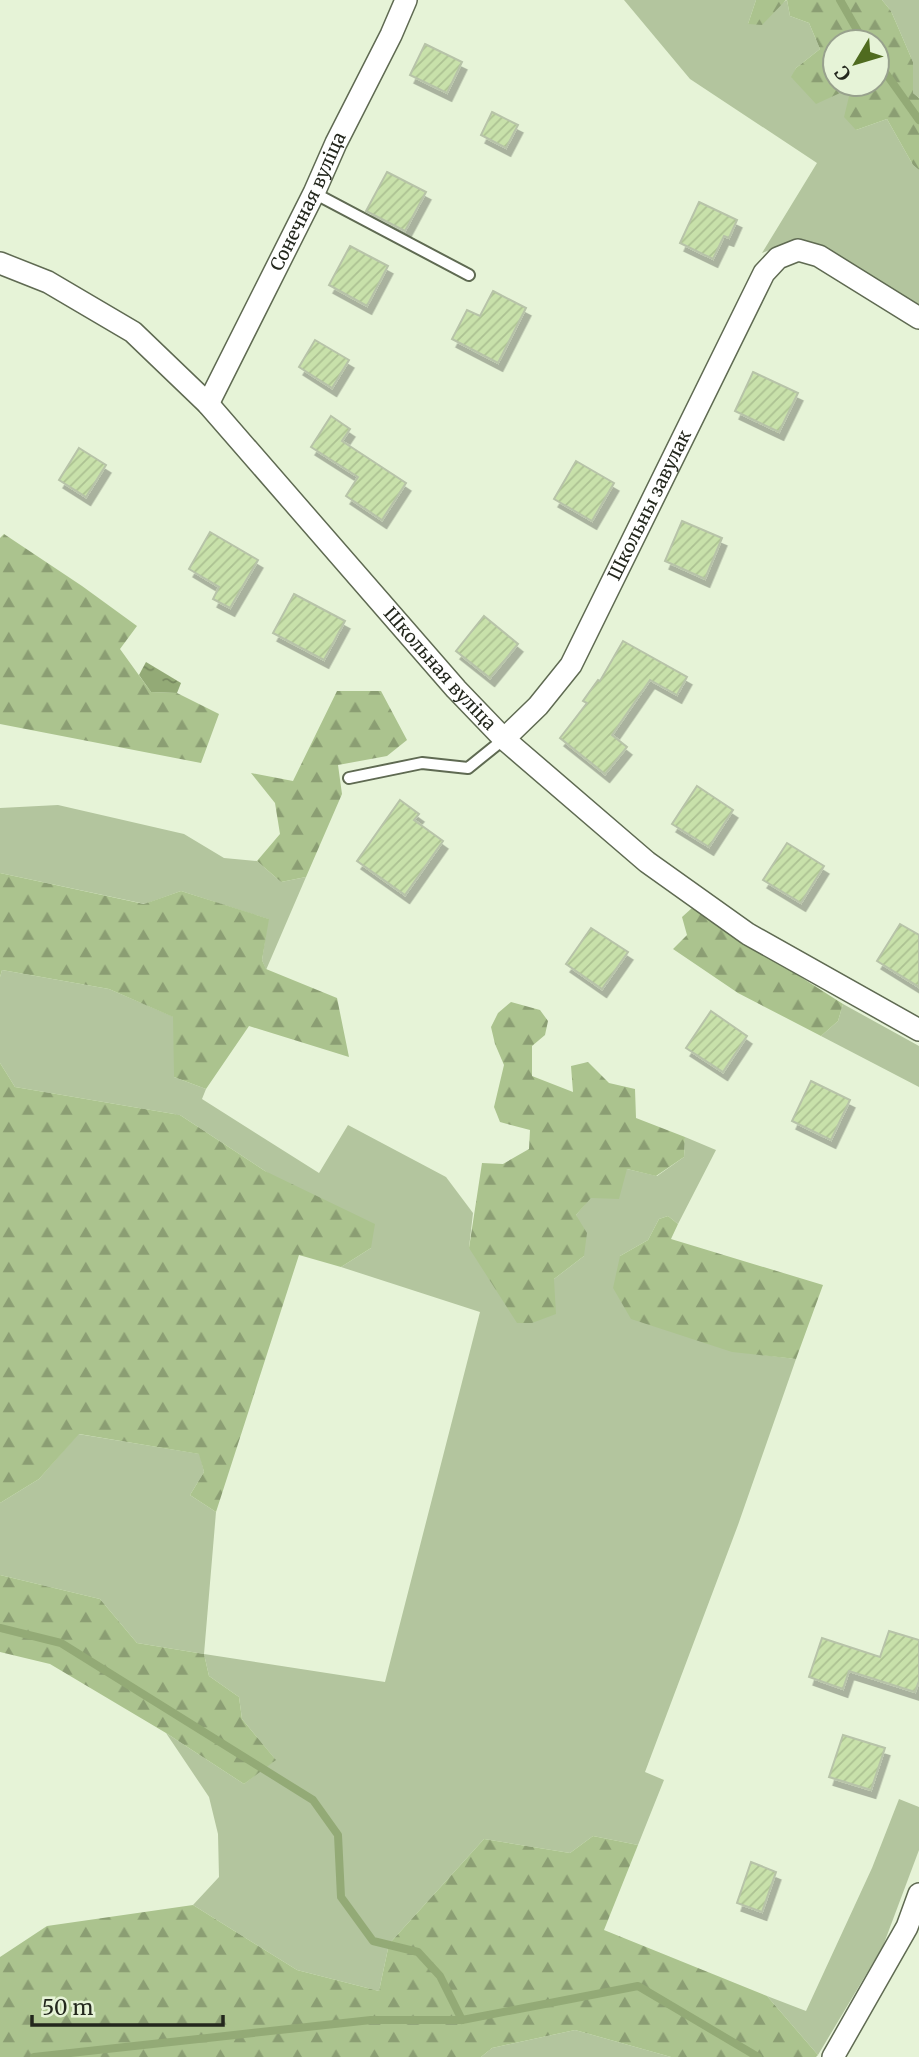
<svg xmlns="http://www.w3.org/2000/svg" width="919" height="2057" font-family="Merriweather,serif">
	<defs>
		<pattern id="forest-firs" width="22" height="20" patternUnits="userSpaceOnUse" patternTransform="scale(1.75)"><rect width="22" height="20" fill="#abc38e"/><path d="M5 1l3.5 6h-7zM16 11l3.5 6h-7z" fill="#8b9e73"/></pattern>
		<pattern id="water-ripples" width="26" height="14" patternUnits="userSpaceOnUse" patternTransform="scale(1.75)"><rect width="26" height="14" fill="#93aa76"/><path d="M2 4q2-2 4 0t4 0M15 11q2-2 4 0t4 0" fill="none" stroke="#788a60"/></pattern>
		<pattern id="building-hatch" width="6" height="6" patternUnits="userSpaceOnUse" patternTransform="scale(1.75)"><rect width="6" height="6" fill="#c8e1aa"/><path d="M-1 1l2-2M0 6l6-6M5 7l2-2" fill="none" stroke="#acc192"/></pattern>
		<filter id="shadow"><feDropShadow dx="4.5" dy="8" stdDeviation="0" flood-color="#0004"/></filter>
	</defs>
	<rect width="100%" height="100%" fill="#e6f3d7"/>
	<g fill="#b3c59e">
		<path d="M 624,0 L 756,0 L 748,24 L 787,0 L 790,16 L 809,23 L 820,49 L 796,68 L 792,78 L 852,87 L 856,130 L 887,119 L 913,165 L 919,170 L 919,307 L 821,246 L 795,240 L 762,253 L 817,163 L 690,79 Z"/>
		<path d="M 882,0 L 919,0 L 919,98 L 913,93 L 913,62 L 891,11 Z"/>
		<path d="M 58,805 L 184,834 L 224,858 L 257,861 L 281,882 L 306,877 L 266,970 L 262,960 L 268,919 L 181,891 L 145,904 L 0,873 L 0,808 Z"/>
		<path d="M 2,970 L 109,989 L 174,1017 L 174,1077 L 206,1089 L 202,1099 L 319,1173 L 348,1125 L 446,1177 L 473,1213 L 469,1248 L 554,1279 L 584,1256 L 576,1215 L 591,1197 L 627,1169 L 657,1176 L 684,1157 L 685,1137 L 716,1150 L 678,1224 L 668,1216 L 659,1219 L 648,1240 L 620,1256 L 732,1351 L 796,1359 L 738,1525 L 645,1772 L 664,1780 L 638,1845 L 593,1836 L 570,1853 L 484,1839 L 389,1944 L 379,1991 L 297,1970 L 193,1905 L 219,1877 L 218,1834 L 209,1797 L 166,1733 L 244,1784 L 275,1759 L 242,1719 L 239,1697 L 209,1676 L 204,1654 L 137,1643 L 100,1599 L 0,1575 L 0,1503 L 39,1479 L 78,1434 L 200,1454 L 204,1472 L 190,1495 L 216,1512 L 204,1654 L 385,1682 L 480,1312 L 341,1267 L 371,1248 L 265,1171 L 180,1115 L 15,1087 L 0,1063 L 0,977 Z"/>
		<path d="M 843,1004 L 919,1046 L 919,1087 L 821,1036 L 838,1021 Z"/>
		<path d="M 899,1799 L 919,1807 L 919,1850 L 883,1946 L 818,2055 L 767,1996 L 806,2011 L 872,1868 Z"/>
		<path d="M 575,2030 L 671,2057 L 481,2057 L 492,2048 Z"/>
	</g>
	<g fill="url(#forest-firs)" fill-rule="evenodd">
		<path d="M 756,0 L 786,0 L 762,25 L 748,24 Z"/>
		<path d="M 787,0 L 882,0 L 891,11 L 913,62 L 913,93 L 919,98 L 919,170 L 913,165 L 887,119 L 856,130 L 844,117 L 851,88 L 816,104 L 791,77 L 796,68 L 820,49 L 809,23 L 790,16 ZM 835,42 L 877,42 L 877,84 L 835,84 Z"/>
		<path d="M 4,534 L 82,586 L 137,626 L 120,649 L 151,692 L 177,693 L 219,714 L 201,763 L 0,724 L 0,538 Z"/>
		<path d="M 337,691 L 381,691 L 407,740 L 387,756 L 338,765 L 342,794 L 306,877 L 281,882 L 257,861 L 280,834 L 275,803 L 251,773 L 293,781 Z"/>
		<path d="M 0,873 L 144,904 L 181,891 L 269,919 L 262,960 L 266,969 L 337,998 L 349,1057 L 249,1026 L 206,1089 L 174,1077 L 173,1017 L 109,989 L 2,970 L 0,977 Z"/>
		<path d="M 692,908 L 843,1004 L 838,1021 L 821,1036 L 738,993 L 673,949 L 687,935 L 682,917 Z"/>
		<path d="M 511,1002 L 540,1010 L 548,1021 L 545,1035 L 532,1046 L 532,1076 L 573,1092 L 571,1066 L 588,1062 L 609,1083 L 635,1089 L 636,1118 L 685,1137 L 684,1157 L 656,1176 L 627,1169 L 619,1199 L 591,1198 L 576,1215 L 587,1233 L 584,1256 L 554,1279 L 556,1314 L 532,1323 L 517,1323 L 469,1248 L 482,1163 L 503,1164 L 529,1149 L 530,1130 L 500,1122 L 494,1107 L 504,1065 L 495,1044 L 491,1027 L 498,1013 Z"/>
		<path d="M 0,1063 L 15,1087 L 180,1115 L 265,1171 L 375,1224 L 371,1248 L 341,1267 L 299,1255 L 216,1512 L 190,1495 L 204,1472 L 199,1454 L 79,1434 L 39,1479 L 0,1503 Z"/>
		<path d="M 668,1216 L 678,1224 L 671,1239 L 823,1285 L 796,1359 L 732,1352 L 631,1319 L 613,1288 L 620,1256 L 648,1240 L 659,1219 Z"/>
		<path d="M 0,1575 L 100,1599 L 137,1643 L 204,1654 L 209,1676 L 239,1697 L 242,1719 L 276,1760 L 244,1784 L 166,1733 L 50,1664 L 0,1652 Z"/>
		<path d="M 593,1836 L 638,1845 L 604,1930 L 767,1996 L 818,2055 L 816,2057 L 671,2057 L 575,2030 L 492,2048 L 481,2057 L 0,2057 L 0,1957 L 47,1926 L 193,1905 L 297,1970 L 379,1991 L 389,1944 L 484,1839 L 570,1853 Z"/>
	</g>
	<path fill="url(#water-ripples)" d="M 146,662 L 181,683 L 177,693 L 151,692 L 139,675 Z"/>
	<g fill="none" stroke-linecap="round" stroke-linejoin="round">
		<g stroke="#93aa76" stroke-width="8">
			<path d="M 840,0 L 864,42"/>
			<path d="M 877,61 L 919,120"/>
			<path d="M 0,1628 L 61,1643 L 313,1800 L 338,1835 L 341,1897 L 373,1941 L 418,1952 L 440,1976 L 462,2020"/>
			<path d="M 34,2057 L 371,2020 L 462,2020 L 638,1986 L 758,2057"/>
		</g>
	</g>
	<g fill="url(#building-hatch)" stroke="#b7c3a8" stroke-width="2" filter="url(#shadow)">
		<path d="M 425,44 L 462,62 L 447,93 L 410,75 Z"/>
		<path d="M 492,112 L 518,125 L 506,148 L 481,135 Z"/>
		<path d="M 387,172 L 426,192 L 405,231 L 366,211 Z"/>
		<path d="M 699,202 L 737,220 L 729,238 L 724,236 L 713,259 L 680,243 Z"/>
		<path d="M 350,246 L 388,266 L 367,306 L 329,285 Z"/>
		<path d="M 493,291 L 526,308 L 498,363 L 452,339 L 467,310 L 480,316 Z"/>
		<path d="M 315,340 L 349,360 L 332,388 L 299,367 Z"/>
		<path d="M 753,372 L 798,393 L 779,432 L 735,411 Z"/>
		<path d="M 331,416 L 350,429 L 342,441 L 406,483 L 382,520 L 346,496 L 358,477 L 311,447 Z"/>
		<path d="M 79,448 L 106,465 L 86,497 L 59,480 Z"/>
		<path d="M 576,461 L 614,483 L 592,521 L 554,499 Z"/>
		<path d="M 682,521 L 722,538 L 705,579 L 665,561 Z"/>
		<path d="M 210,532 L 258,560 L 230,608 L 213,599 L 219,587 L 189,569 Z"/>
		<path d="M 294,594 L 345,621 L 324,660 L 273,633 Z"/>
		<path d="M 484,616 L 518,644 L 490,678 L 456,651 Z"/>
		<path d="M 623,641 L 687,677 L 677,695 L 650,680 L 612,735 L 627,747 L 605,774 L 560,738 L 587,703 L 583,701 L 598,680 L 600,681 Z"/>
		<path d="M 697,786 L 733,810 L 709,847 L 672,824 Z"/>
		<path d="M 400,800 L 419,814 L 414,820 L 443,841 L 405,895 L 357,861 Z"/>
		<path d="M 787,843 L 824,866 L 801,903 L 763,880 Z"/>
		<path d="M 900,924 L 919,935 L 919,987 L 877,961 Z"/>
		<path d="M 591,928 L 628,952 L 602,989 L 566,964 Z"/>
		<path d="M 711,1011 L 747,1036 L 723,1072 L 686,1048 Z"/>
		<path d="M 811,1081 L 850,1100 L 831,1140 L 792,1121 Z"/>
		<path d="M 889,1631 L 919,1640 L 919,1681 L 915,1692 L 849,1671 L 843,1689 L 809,1677 L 822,1638 L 880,1657 Z"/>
		<path d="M 843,1735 L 885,1748 L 871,1790 L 829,1777 Z"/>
		<path d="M 751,1862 L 776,1872 L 762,1912 L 737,1903 Z"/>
	</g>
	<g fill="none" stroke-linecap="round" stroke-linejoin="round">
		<defs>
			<g id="lane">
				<path d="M 314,193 L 469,275"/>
				<path d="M 349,778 L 422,763 L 468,768 L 504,739"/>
			</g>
			<g id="street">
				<path id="s1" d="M 0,263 L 48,282 L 133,332 L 208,404 L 456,689 L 504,739 L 647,862 L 748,934 L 919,1030"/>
				<path id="s2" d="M 208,404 L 314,193 L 336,143 L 391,35 L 406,0"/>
				<path id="s3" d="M 504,739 L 538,706 L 571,665 L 764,273 L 778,258 L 798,250 L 819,256 L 919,318"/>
				<path d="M 833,2057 L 907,1927 L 919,1894"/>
			</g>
		</defs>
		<use href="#lane" stroke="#5f6a52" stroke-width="14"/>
		<use href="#street" stroke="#5f6a52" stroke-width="24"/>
		<use href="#lane" stroke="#fff" stroke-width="10"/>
		<use href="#street" stroke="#fff" stroke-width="21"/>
	</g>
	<g text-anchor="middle" stroke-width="5" stroke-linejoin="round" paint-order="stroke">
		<g font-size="18" fill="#23271d" stroke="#e6f3d7">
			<text dy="6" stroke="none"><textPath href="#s2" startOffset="226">Сонечная вуліца</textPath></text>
			<text dy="6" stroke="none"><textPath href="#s3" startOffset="278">Школьны завулак</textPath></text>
			<text dy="6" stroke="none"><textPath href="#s1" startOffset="606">Школьная вуліца</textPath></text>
		</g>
	</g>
	<g transform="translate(856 63) rotate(232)"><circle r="33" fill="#e6f3d7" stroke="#98a18d" stroke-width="2"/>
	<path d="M0-5L12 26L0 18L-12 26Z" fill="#4f6b1f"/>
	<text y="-10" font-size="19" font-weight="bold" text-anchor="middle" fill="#23271d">С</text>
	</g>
	<path d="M32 2015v10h191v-10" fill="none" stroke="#23271d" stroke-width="3.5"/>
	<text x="42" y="2015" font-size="21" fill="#23271d" stroke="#e6f3d7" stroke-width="5" paint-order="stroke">50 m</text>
</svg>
